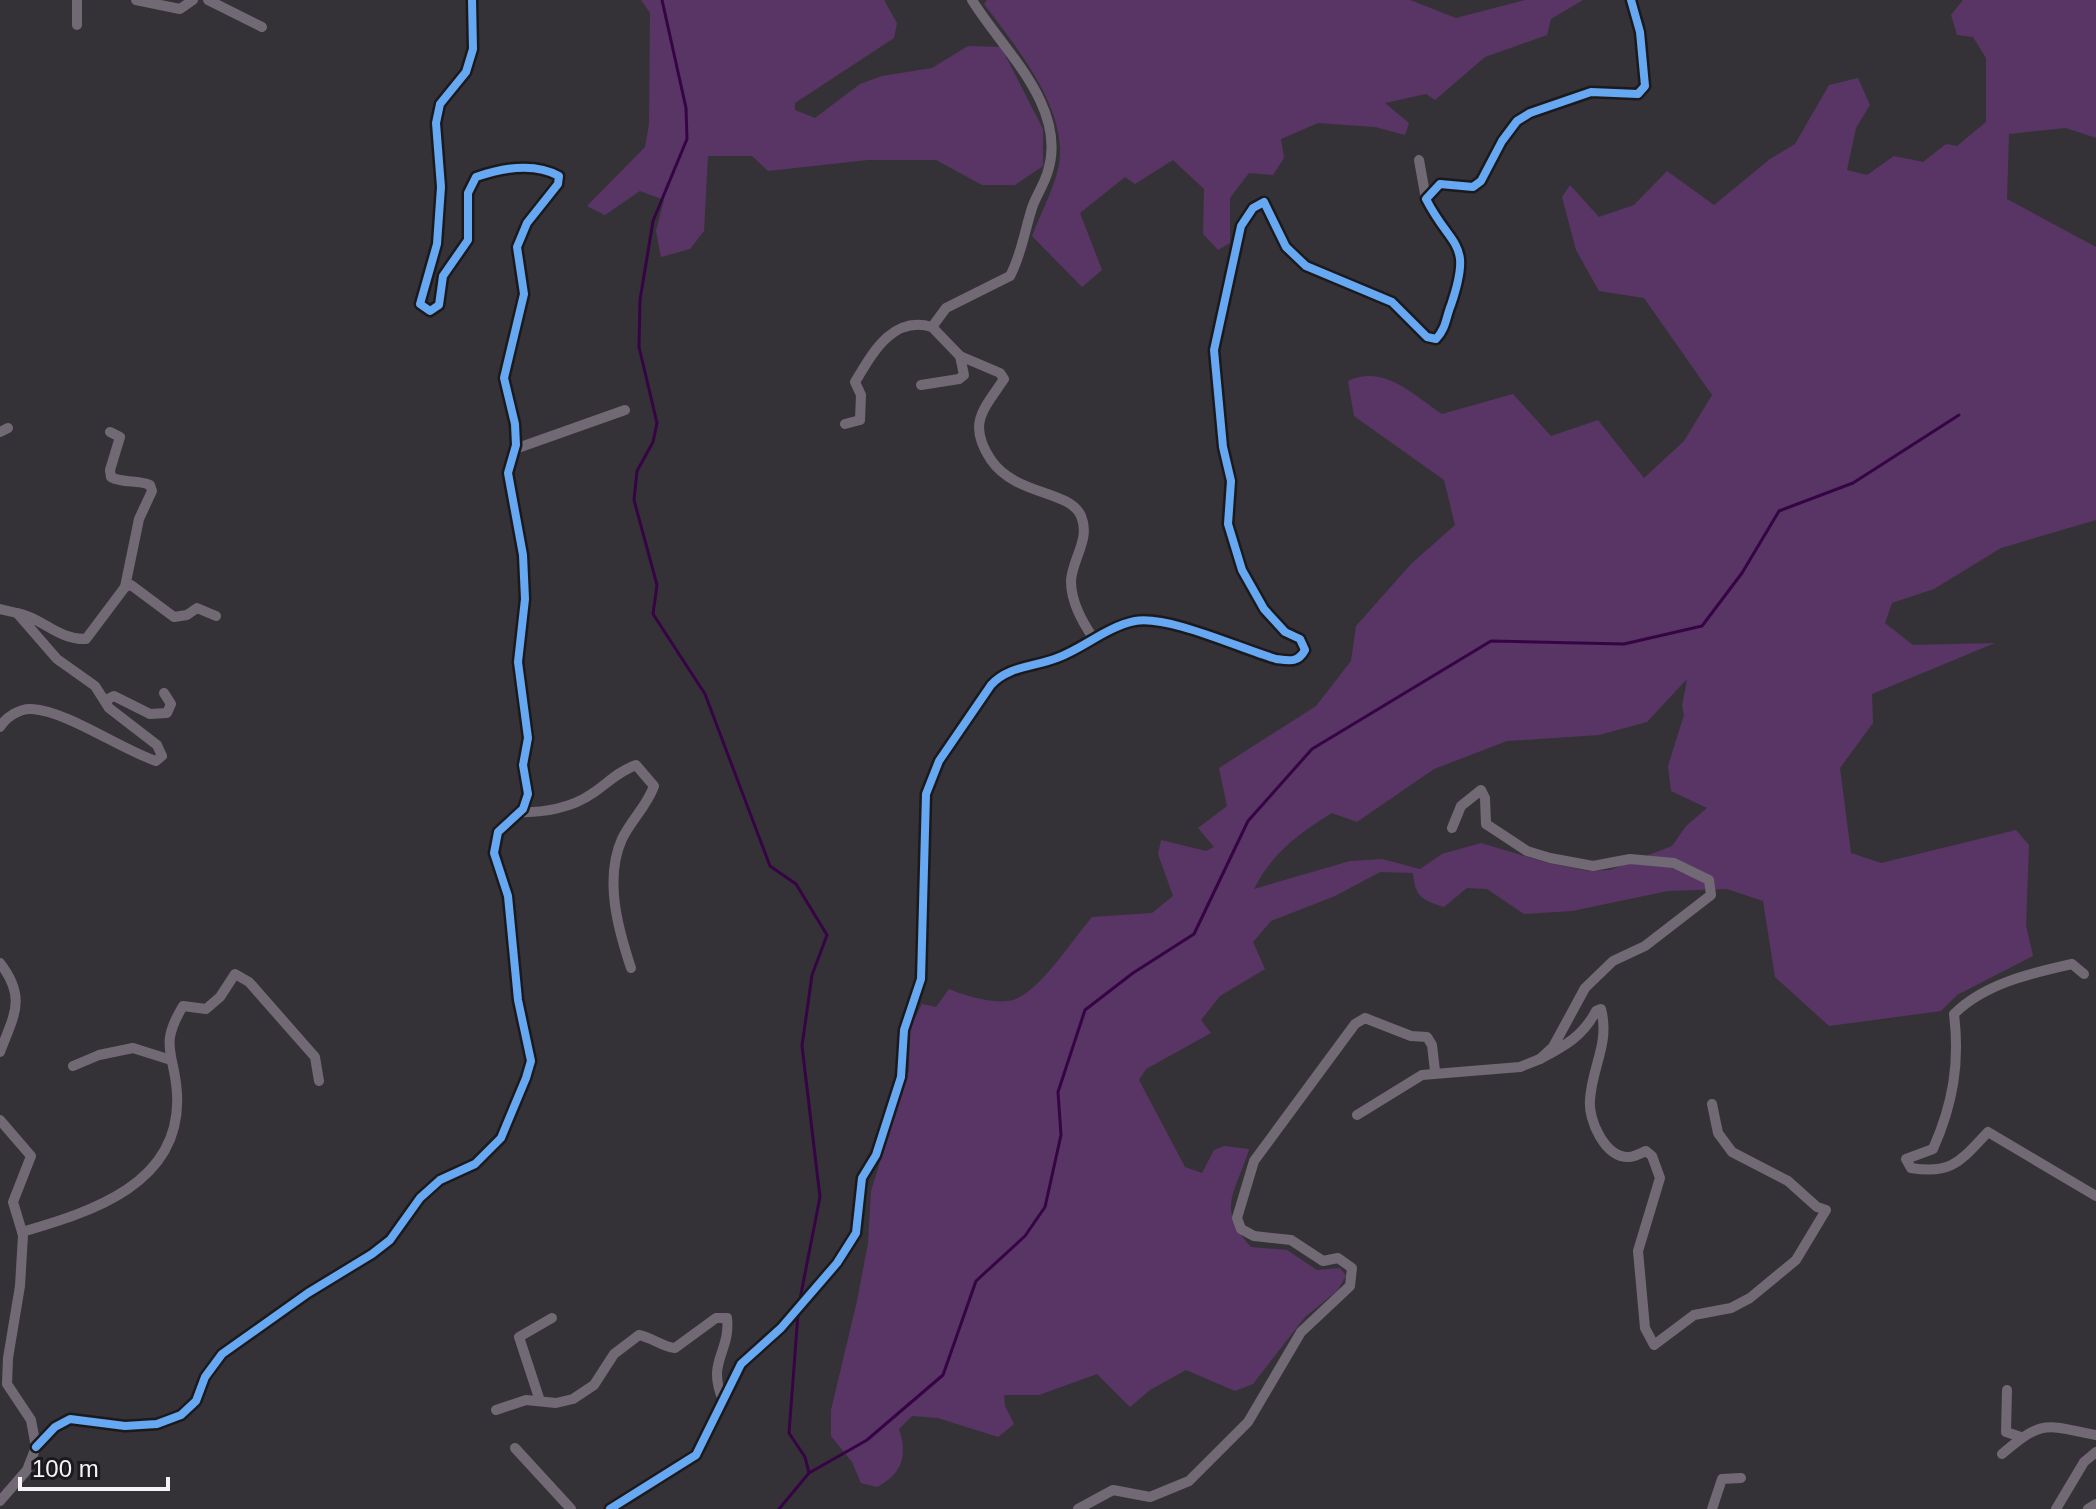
<svg xmlns="http://www.w3.org/2000/svg" width="2096" height="1509" font-family="Helvetica,sans-serif">
	<rect width="100%" height="100%" fill="#353237"/>
	<g fill="#583565" fill-rule="evenodd">
		<path d="M 641,0 L 884,0 L 897,23 L 894,38 L 795,103 L 795,110 L 815,118 L 860,84 L 882,76 L 932,68 L 968,46 L 1001,47 L 1043,129 L 1043,166 L 1015,185 L 982,185 L 936,160 L 868,160 L 768,171 L 752,156 L 708,156 L 704,231 L 690,249 L 661,257 L 656,231 L 664,200 L 640,191 L 605,215 L 587,206 L 645,147 L 649,124 L 650,13 Z"/>
		<path d="M 987,0 L 1410,0 L 1456,18 L 1525,0 L 1583,0 L 1551,19 L 1547,35 L 1485,57 L 1435,100 L 1426,94 L 1385,103 L 1409,123 L 1405,135 L 1375,127 L 1318,123 L 1281,139 L 1284,158 L 1273,175 L 1249,173 L 1230,198 L 1230,243 L 1218,250 L 1203,234 L 1204,189 L 1173,160 L 1135,184 L 1125,177 L 1080,213 L 1102,270 L 1082,287 L 1032,236 C 1040,215 1051,194 1057,173 C 1074,115 1016,47 984,4 Z"/>
		<path d="M 1963,0 L 2096,0 L 2096,138 L 2066,128 L 2009,134 L 2007,199 L 2096,247 L 2096,520 L 2001,548 L 1934,589 L 1892,603 L 1885,623 L 1913,645 L 1995,643 L 1872,694 L 1873,723 L 1840,768 L 1851,853 L 1881,863 L 2016,830 L 2029,845 L 2026,925 L 2033,956 L 1957,995 L 1941,1011 L 1829,1026 L 1775,977 L 1763,901 L 1727,889 L 1668,891 L 1572,911 L 1524,914 L 1487,889 L 1467,888 L 1444,907 C 1422,900 1415,897 1413,873 L 1380,872 L 1335,896 L 1271,921 L 1253,942 L 1265,969 L 1220,996 L 1201,1020 L 1211,1033 L 1146,1069 L 1139,1080 L 1185,1167 L 1202,1173 L 1214,1150 L 1224,1146 L 1249,1149 C 1236,1193 1215,1208 1251,1247 L 1287,1250 L 1317,1270 L 1340,1268 L 1346,1276 L 1337,1291 L 1305,1317 L 1253,1384 L 1235,1391 L 1186,1370 L 1150,1390 L 1130,1407 L 1097,1374 L 1039,1395 L 1004,1395 L 1005,1406 L 1014,1424 L 998,1437 L 938,1418 L 912,1416 L 899,1429 C 908,1456 902,1474 877,1487 L 861,1483 L 852,1462 L 831,1436 L 831,1410 L 857,1301 L 868,1243 L 871,1191 L 909,1070 L 910,1028 L 922,1004 L 936,1007 L 949,989 C 965,996 999,1006 1016,999 C 1042,988 1073,939 1092,917 L 1152,913 L 1173,896 L 1158,854 L 1161,840 L 1206,851 L 1214,847 L 1198,828 L 1227,806 L 1219,768 L 1316,706 L 1351,661 L 1356,626 L 1411,564 L 1455,525 L 1444,480 L 1354,416 L 1348,381 C 1384,364 1413,395 1442,414 L 1513,394 L 1551,436 L 1598,420 L 1644,478 L 1684,441 L 1712,395 L 1644,298 L 1599,291 L 1576,250 L 1562,197 L 1570,185 L 1599,217 L 1634,205 L 1667,171 L 1714,205 L 1770,159 L 1795,144 L 1829,85 L 1858,78 L 1870,105 L 1856,128 L 1847,170 L 1867,175 L 1894,156 L 1923,162 L 1946,144 L 1957,146 L 1986,122 L 1986,58 L 1973,37 L 1957,35 L 1951,15 ZM 1687,679 L 1682,706 L 1684,715 L 1668,766 L 1671,791 L 1707,808 L 1686,826 L 1672,846 L 1610,870 L 1588,871 L 1548,863 L 1481,843 L 1442,854 L 1420,869 L 1382,859 L 1350,861 L 1254,889 C 1272,853 1299,833 1332,813 L 1357,822 L 1434,769 L 1507,741 L 1599,735 L 1647,722 Z"/>
	</g>
	<g fill="none" stroke-linecap="round" stroke-linejoin="round">
		<g stroke="#360445" stroke-width="3">
			<path d="M 662,0 L 686,108 L 687,139 L 653,221 L 640,300 L 639,347 L 657,423 L 653,442 L 637,471 L 634,500 L 657,585 L 653,614 L 705,694 L 770,866 L 796,884 L 827,935 L 812,975 L 802,1046 L 820,1197 L 800,1299"/>
			<path d="M 809,1473 L 867,1440 L 943,1375 L 976,1281 L 1025,1236 L 1045,1207 L 1061,1135 L 1058,1092 L 1085,1010 L 1133,973 L 1194,934 L 1248,821 L 1312,749 L 1491,641 L 1624,644 L 1702,626 L 1742,573 L 1779,511 L 1853,483 L 1959,415"/>
			<path d="M 779,1509 L 809,1473 L 805,1457 L 789,1433 L 798,1314"/>
		</g>
		<g stroke="#716a74" stroke-width="10">
			<path d="M 136,0 L 180,9 L 193,0"/>
			<path d="M 208,0 L 262,27"/>
			<path d="M 77,25 L 77,0"/>
			<path d="M 1419,160 L 1426,199"/>
			<path d="M 960,356 L 1000,373 L 1004,379 C 983,410 967,424 991,460 C 1016,496 1070,490 1081,516 C 1091,539 1072,559 1071,581 C 1071,602 1082,621 1093,638"/>
			<path d="M 921,385 L 959,379 L 964,375 L 960,356 L 932,327"/>
			<path d="M 845,424 L 860,420 L 861,395 L 855,382 C 872,354 892,315 932,327 L 946,308 L 1010,276 C 1022,254 1025,228 1033,205 C 1038,193 1045,182 1048,171 C 1068,106 1001,48 972,0"/>
			<path d="M 0,432 L 8,428"/>
			<path d="M 515,449 L 625,410"/>
			<path d="M 125,587 L 131,585 L 174,617 L 187,615 L 197,608 L 216,616"/>
			<path d="M 0,609 L 17,613"/>
			<path d="M 106,700 L 114,696 L 150,714 L 167,713 L 171,704 L 164,693"/>
			<path d="M 0,727 C 6,717 20,708 32,709 C 67,711 120,749 156,761 L 162,756 L 157,745 L 109,708 L 95,686 L 57,659 L 17,613 C 43,618 58,640 86,639 L 125,587 L 139,519 L 152,491 L 150,485 C 137,479 124,484 111,477 L 110,470 L 120,437 L 110,432"/>
			<path d="M 518,812 C 543,813 572,808 593,793 C 608,783 617,772 636,765 L 654,786 C 647,806 631,820 622,839 C 604,879 618,929 631,968"/>
			<path d="M 0,963 C 27,998 14,1015 0,1052"/>
			<path d="M 2084,974 L 2072,964 C 2031,973 1984,984 1954,1014 C 1960,1063 1953,1104 1933,1149 L 1906,1159 L 1911,1168 C 1953,1175 1961,1160 1988,1132 L 2096,1196"/>
			<path d="M 1540,1059 C 1565,1046 1583,1036 1596,1011 L 1601,1009 C 1610,1044 1592,1066 1590,1100 C 1588,1120 1605,1158 1629,1157 C 1634,1157 1641,1153 1646,1151 L 1652,1156 L 1660,1178 L 1638,1251 L 1645,1328 L 1654,1345 L 1694,1315 L 1731,1308 L 1750,1298 L 1796,1260 L 1826,1210 L 1817,1207 L 1788,1181 L 1732,1152 L 1718,1133 L 1712,1104"/>
			<path d="M 73,1066 L 99,1055 L 133,1048 L 171,1060"/>
			<path d="M 1357,1115 L 1422,1075 L 1520,1067 L 1540,1059 L 1553,1047 L 1585,988 L 1613,961 L 1645,946 L 1711,895 L 1709,880 L 1674,863 L 1630,859 L 1593,866 L 1550,858 L 1527,851 L 1486,824 L 1485,798 L 1481,790 L 1461,806 L 1452,828"/>
			<path d="M 0,1120 L 31,1156 L 13,1202 L 23,1235 L 20,1286 L 8,1358 L 7,1384 L 31,1420 L 36,1447 L 27,1470 L 0,1501"/>
			<path d="M 22,1232 C 91,1212 182,1184 177,1094 C 175,1053 158,1047 183,1006 L 206,1009 L 220,997 L 235,974 L 249,982 L 315,1057 L 319,1081"/>
			<path d="M 2007,1390 L 2006,1432 L 2021,1437"/>
			<path d="M 540,1401 L 519,1337 L 552,1318"/>
			<path d="M 496,1410 L 526,1400 L 556,1403 L 573,1399 L 594,1385 L 614,1354 L 639,1335 C 653,1338 661,1346 675,1348 L 716,1318 L 727,1318 C 731,1352 706,1361 723,1400"/>
			<path d="M 36,1447 L 55,1427 L 70,1419 L 125,1426 L 157,1424 L 181,1415 L 196,1401 L 205,1377 L 222,1354 L 308,1293 L 372,1254 L 390,1240 L 420,1198 L 440,1180 L 475,1164 L 501,1138 L 526,1078 L 531,1061 L 518,1000 L 508,896 L 494,853 L 498,832 L 523,809 L 528,794 L 523,765 L 528,738 L 518,662 L 525,599 L 523,555 L 508,473 L 516,445 L 515,424 L 504,378 L 524,294 L 517,247 L 527,223 L 558,184 L 559,176 C 534,162 502,168 476,177 L 468,193 L 468,240 L 443,276 L 439,305 L 430,311 L 420,304 L 437,244 L 441,187 L 436,123 L 440,104 L 466,72 L 473,49 L 472,0"/>
			<path d="M 515,1448 L 571,1509"/>
			<path d="M 2002,1454 C 2043,1419 2045,1425 2096,1435"/>
			<path d="M 610,1509 L 696,1455 L 741,1364 L 781,1328 L 837,1263 L 856,1233 L 862,1178 L 876,1155 L 901,1077 L 904,1030 L 921,979 L 926,794 L 939,761 L 991,685 C 1008,666 1034,667 1057,658 C 1084,648 1106,627 1135,621 C 1169,615 1241,649 1276,659 C 1290,661 1298,663 1305,650 L 1300,639 L 1285,632 L 1264,609 L 1242,570 L 1228,524 L 1231,481 L 1223,447 L 1214,350 L 1241,226 L 1253,208 L 1264,202 L 1286,247 L 1306,266 L 1392,302 L 1427,337 L 1436,339 C 1446,329 1446,317 1451,305 C 1473,240 1452,250 1426,199 L 1440,184 L 1473,187 L 1481,181 L 1502,141 L 1517,121 L 1530,113 L 1591,92 L 1638,94 L 1645,86 L 1640,32 L 1631,0"/>
			<path d="M 1078,1509 L 1113,1490 L 1150,1497 L 1189,1481 L 1248,1422 L 1301,1332 L 1350,1286 L 1352,1268 L 1338,1258 L 1323,1261 L 1291,1240 L 1254,1236 L 1241,1229 L 1237,1218 L 1254,1161 L 1355,1024 L 1365,1018 L 1411,1036 L 1427,1037 L 1432,1045 L 1435,1071"/>
			<path d="M 1712,1509 L 1722,1479 L 1741,1478"/>
			<path d="M 2056,1509 L 2084,1462 L 2096,1452"/>
			<path d="M 2088,1509 L 2096,1504"/>
		</g>
		<defs>
			<g id="cycleway">
				<path d="M 36,1447 L 55,1427 L 70,1419 L 125,1426 L 157,1424 L 181,1415 L 196,1401 L 205,1377 L 222,1354 L 308,1293 L 372,1254 L 390,1240 L 420,1198 L 440,1180 L 475,1164 L 501,1138 L 526,1078 L 531,1061 L 518,1000 L 508,896 L 494,853 L 498,832 L 523,809 L 528,794 L 523,765 L 528,738 L 518,662 L 525,599 L 523,555 L 508,473 L 516,445 L 515,424 L 504,378 L 524,294 L 517,247 L 527,223 L 558,184 L 559,176 C 534,162 502,168 476,177 L 468,193 L 468,240 L 443,276 L 439,305 L 430,311 L 420,304 L 437,244 L 441,187 L 436,123 L 440,104 L 466,72 L 473,49 L 472,0"/>
				<path d="M 610,1509 L 696,1455 L 741,1364 L 781,1328 L 837,1263 L 856,1233 L 862,1178 L 876,1155 L 901,1077 L 904,1030 L 921,979 L 926,794 L 939,761 L 991,685 C 1008,666 1034,667 1057,658 C 1084,648 1106,627 1135,621 C 1169,615 1241,649 1276,659 C 1290,661 1298,663 1305,650 L 1300,639 L 1285,632 L 1264,609 L 1242,570 L 1228,524 L 1231,481 L 1223,447 L 1214,350 L 1241,226 L 1253,208 L 1264,202 L 1286,247 L 1306,266 L 1392,302 L 1427,337 L 1436,339 C 1446,329 1446,317 1451,305 C 1473,240 1452,250 1426,199 L 1440,184 L 1473,187 L 1481,181 L 1502,141 L 1517,121 L 1530,113 L 1591,92 L 1638,94 L 1645,86 L 1640,32 L 1631,0"/>
			</g>
		</defs>
		<use href="#cycleway" stroke="#1c191d" stroke-width="13"/>
		<use href="#cycleway" stroke="#66a8f1" stroke-width="8"/>
	</g>
	<path d="M20 1477v12h148v-12" fill="none" stroke="#f6f2f8" stroke-width="4"/>
	<text x="32" y="1477" font-size="24" fill="#f6f2f8" stroke="#1c191d" stroke-width="6" paint-order="stroke">100 m</text>
</svg>
